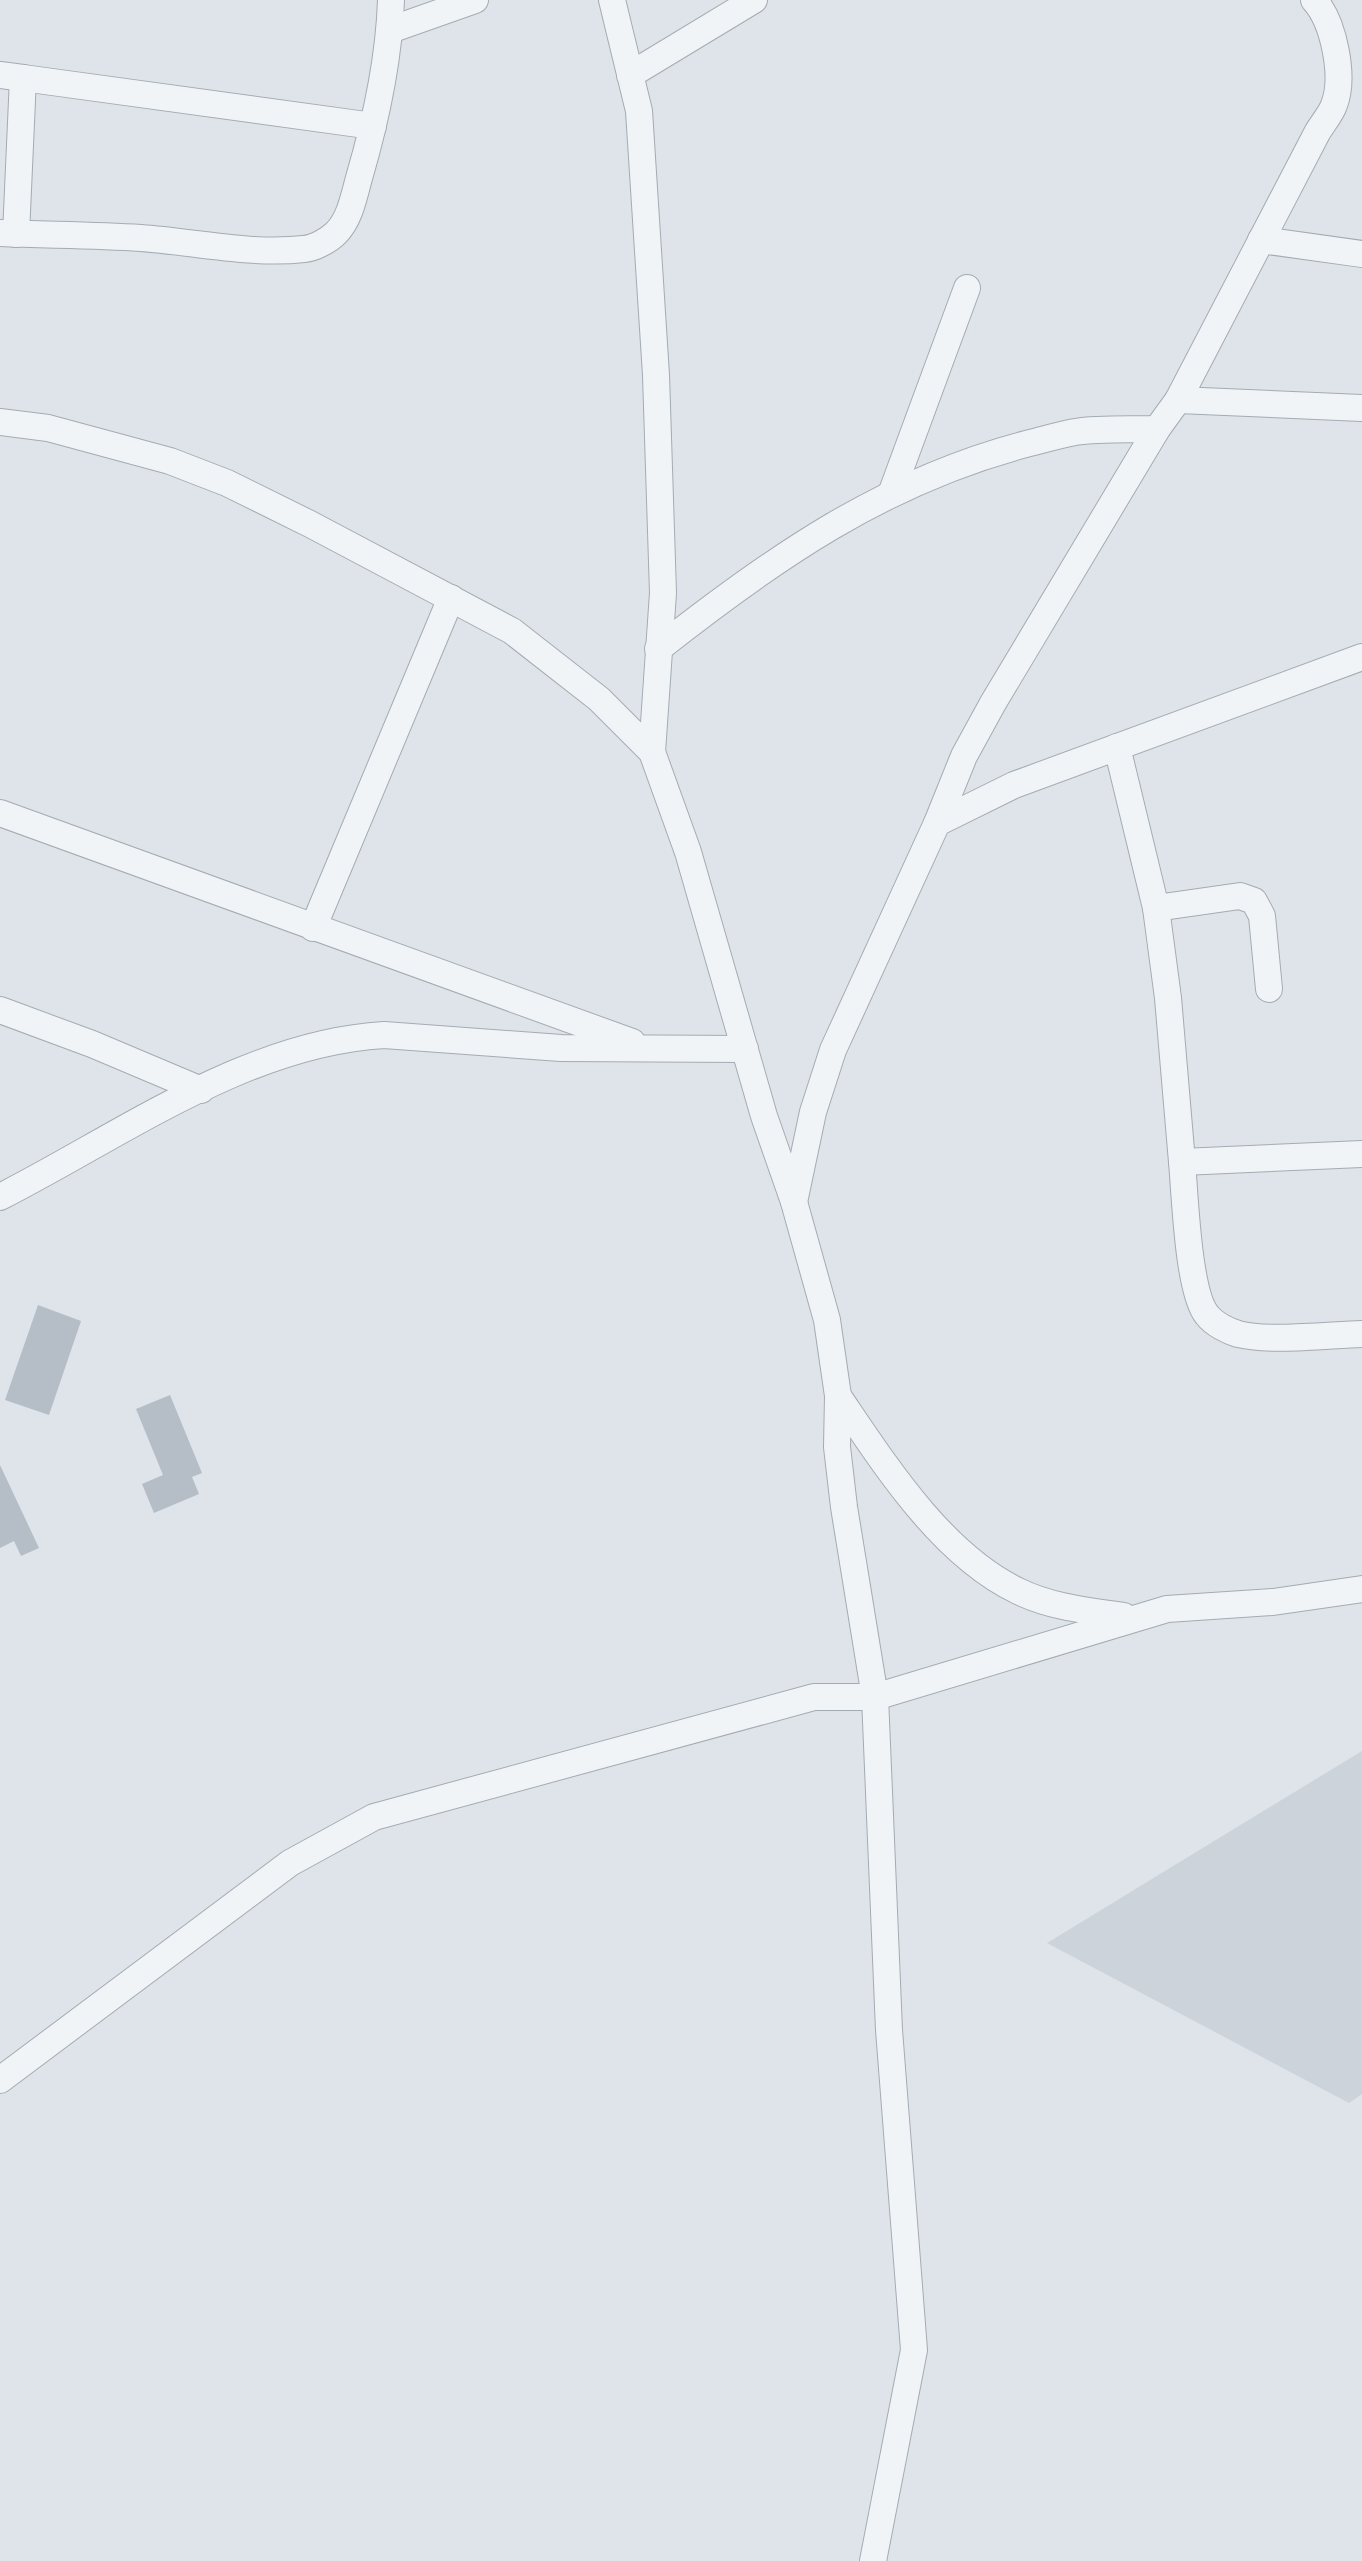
<svg xmlns="http://www.w3.org/2000/svg" width="1362" height="2561" font-family="'DM Sans',sans-serif">
	<rect width="100%" height="100%" fill="#dee4e9"/>
	<path fill="#ccd3db" d="M 1362,1751 L 1362,2094 L 1349,2103 L 1047,1943 Z"/>
	<g fill="#b5bec6">
		<path d="M 38,1305 L 81,1321 L 49,1415 L 5,1400 Z"/>
		<path d="M 170,1395 L 202,1473 L 192,1477 L 199,1494 L 154,1513 L 142,1484 L 163,1475 L 136,1409 Z"/>
		<path d="M 0,1465 L 39,1548 L 21,1556 L 14,1541 L 0,1548 Z"/>
	</g>
	<g fill="none" stroke-linecap="round" stroke-linejoin="round">
		<defs>
			<g id="minor">
				<path d="M 612,0 L 639,111 L 656,375 L 663,593 L 652,752"/>
				<path d="M 390,30 L 475,0"/>
				<path d="M 0,75 L 23,78 L 16,234"/>
				<path d="M 630,75 L 754,0"/>
				<path d="M 23,78 L 373,126"/>
				<path d="M 0,233 C 47,235 94,235 141,238 C 195,242 251,255 304,249 C 315,248 329,240 336,233 C 350,219 354,196 359,178 C 376,120 389,61 391,0"/>
				<path d="M 1261,240 L 1362,254"/>
				<path d="M 1178,400 L 1362,408"/>
				<path d="M 0,422 L 48,428 L 170,461 L 227,483 L 310,524 L 512,631 L 599,699 L 652,752 L 688,852 L 764,1116 L 794,1202 L 827,1320 L 838,1396 L 837,1447 L 844,1507 L 875,1697 L 889,2030 L 914,2350 L 873,2561"/>
				<path d="M 891,494 L 967,288"/>
				<path d="M 658,649 C 772,559 884,481 1026,444 C 1042,440 1059,435 1075,432 C 1101,428 1131,430 1157,429"/>
				<path d="M 1117,747 L 1156,908 L 1168,998 L 1182,1162 L 1362,1154"/>
				<path d="M 0,813 L 632,1042"/>
				<path d="M 937,823 L 964,756 L 993,703 L 1157,429 L 1178,400 L 1317,133 C 1322,124 1331,114 1334,105 C 1345,77 1334,22 1314,0"/>
				<path d="M 1156,908 L 1240,896 L 1254,901 L 1262,916 L 1269,989"/>
				<path d="M 313,928 L 451,598"/>
				<path d="M 0,1010 L 92,1044 L 201,1090"/>
				<path d="M 1182,1162 C 1185,1195 1188,1292 1207,1315 C 1214,1324 1228,1331 1238,1334 C 1270,1342 1328,1335 1362,1334"/>
				<path d="M 0,1197 C 120,1136 246,1043 384,1035 L 561,1048 L 745,1049"/>
				<path d="M 794,1202 L 813,1112 L 833,1050 L 937,823 L 1014,785 L 1362,657"/>
				<path d="M 838,1396 C 885,1465 941,1554 1018,1591 C 1050,1607 1089,1611 1124,1616"/>
				<path d="M 0,2080 L 290,1863 L 374,1817 L 814,1697 L 875,1697 L 1167,1609 L 1273,1602 L 1362,1589"/>
			</g>
		</defs>
		<use href="#minor" stroke="#a3acb3" stroke-width="28"/>
		<use href="#minor" stroke="#f1f4f7" stroke-width="26"/>
	</g>
</svg>
